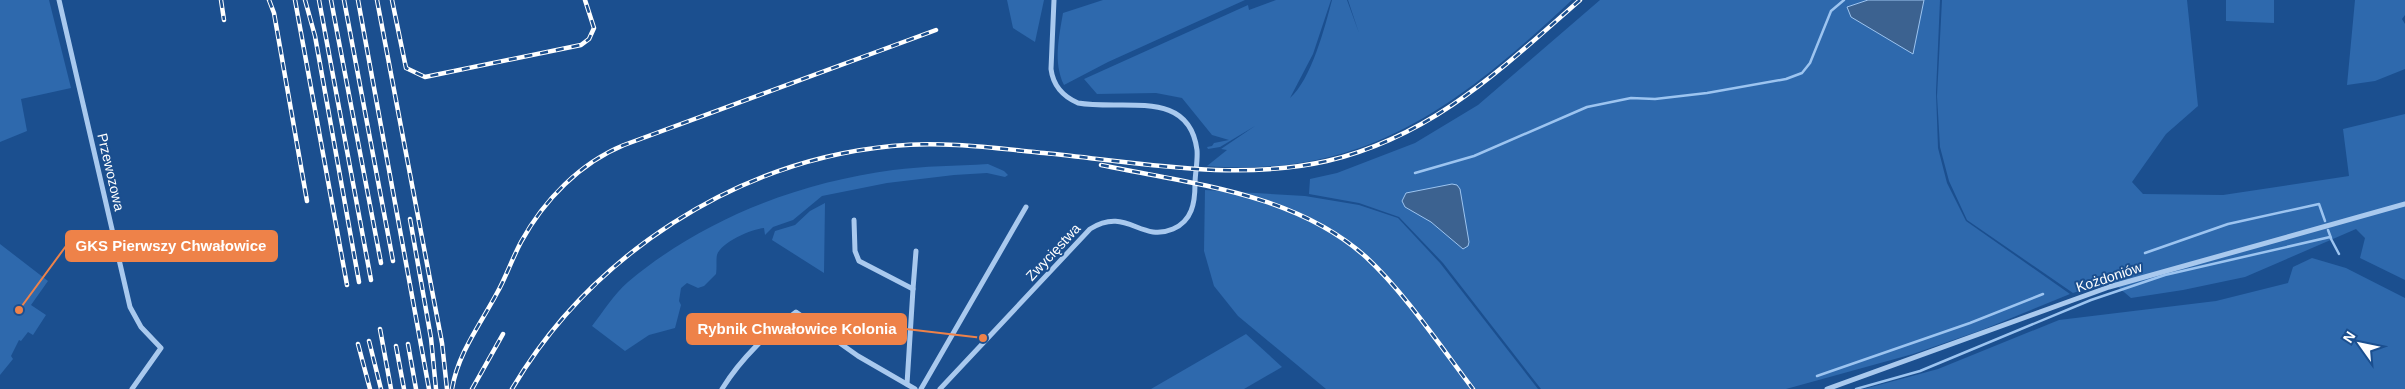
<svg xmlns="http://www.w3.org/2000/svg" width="2405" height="389" font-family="Helvetica,sans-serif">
	<rect width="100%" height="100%" fill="#1b4f8f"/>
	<g fill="#2e69ad">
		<path d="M 0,0 L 49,0 L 71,88 L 21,99 L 27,131 L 0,142 Z"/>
		<path d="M 1007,0 L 1044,0 L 1035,42 L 1013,28 Z"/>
		<path d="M 1103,0 L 1245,0 L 1108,62 L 1064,85 C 1053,62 1059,37 1063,13 Z"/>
		<path d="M 1276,0 L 1331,0 L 1313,54 L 1290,98 C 1311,80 1325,27 1332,0 L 1347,0 L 1359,33 L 1348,0 L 1572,0 C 1461,103 1367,179 1207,166 L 1227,150 L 1221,149 L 1255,126 L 1220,147 L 1208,149 L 1207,147 L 1212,146 L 1214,143 L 1229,140 L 1212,135 L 1182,98 L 1156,93 L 1097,94 L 1084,79 L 1248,5 L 1249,10 Z"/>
		<path d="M 1600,0 L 1940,0 L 1936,92 L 1938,148 L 1947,183 L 1966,221 L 2070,294 L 1982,330 L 1913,354 L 1786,389 L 1541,389 L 1443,263 L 1399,217 L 1359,203 L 1309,194 L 1310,179 L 1337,173 L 1415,143 L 1478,105 Z"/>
		<path d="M 1942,0 L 2187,0 L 2198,106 L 2166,134 L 2132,182 L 2143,194 L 2223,195 L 2349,176 L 2343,129 L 2405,114 L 2405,280 L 2360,258 L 2365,238 L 2356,229 L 2245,277 L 2183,290 L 2131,298 L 2111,281 L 2073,293 L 1967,220 L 1949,181 L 1940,147 L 1937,96 Z"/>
		<path d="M 2226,0 L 2274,0 L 2274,23 L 2226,21 Z"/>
		<path d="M 2355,0 L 2405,0 L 2405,15 L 2402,19 L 2405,24 L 2405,69 L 2375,81 L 2347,85 Z"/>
		<path d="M 988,164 L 1004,171 L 1008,175 L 1005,177 L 987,173 L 954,175 L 887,183 L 822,196 L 793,220 L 773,227 L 765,235 L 764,228 C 752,229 721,242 717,255 C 716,258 717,269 716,274 L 704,286 L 698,288 L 687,283 L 681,288 L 679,301 L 681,305 L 675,328 L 649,335 L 625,351 L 592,326 C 603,312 614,294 628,282 C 703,219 797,183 893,170 C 924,166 956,166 988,164 Z"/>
		<path d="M 1205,190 L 1305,196 L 1359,205 L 1398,218 L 1440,263 L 1538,389 L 1326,389 L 1238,316 L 1214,286 L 1204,251 Z"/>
		<path d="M 825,203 L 824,273 L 772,240 L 775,231 L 795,225 L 810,211 Z"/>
		<path d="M 0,244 L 48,281 L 31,305 L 46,315 L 33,335 L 28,332 L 21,341 L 19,340 L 11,356 L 13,359 L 0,375 Z"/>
		<path d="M 2312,258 L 2346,268 L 2405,298 L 2405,389 L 1864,389 L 1938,369 L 2059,320 L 2216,301 L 2288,283 L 2293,267 Z"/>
		<path d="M 1246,334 L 1282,367 L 1244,389 L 1151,389 Z"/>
	</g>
	<g fill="#3c6290" stroke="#9cc4f0">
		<path d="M 1868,0 L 1924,0 L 1913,54 L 1851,17 L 1847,7 Z"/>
		<path d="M 1452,184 L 1457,185 L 1460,189 L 1469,242 L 1468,246 L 1463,249 L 1431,222 L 1405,207 L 1402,201 L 1406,193 Z"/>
	</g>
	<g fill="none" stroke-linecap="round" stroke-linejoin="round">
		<g stroke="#9cc4f0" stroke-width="2.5">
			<path d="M 1415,173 L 1474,156 L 1587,107 L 1631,98 L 1655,99 L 1707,93 L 1786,79 L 1802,73 L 1810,63 L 1831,11 L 1844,0"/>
			<path d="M 2328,230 L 2331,238"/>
			<path d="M 2145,253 L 2228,224 L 2319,204 L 2325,221"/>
			<path d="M 1817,376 L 1970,323 L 2043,294"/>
			<path d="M 1856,389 L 1920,371 L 2091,300 L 2165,275 L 2330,237 L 2339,254"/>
		</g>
		<g stroke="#a9c9ee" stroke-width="5">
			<path d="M 59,0 L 130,307 L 141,327 L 161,348 L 132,389"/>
			<path d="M 854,220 L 855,251 L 859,261 L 913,289 L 916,251"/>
			<path d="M 907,384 L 913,289"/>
			<path d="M 722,389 C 742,357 766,335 796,312 L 858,356 L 915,389"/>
			<path d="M 921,389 L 1026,207"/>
			<path d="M 940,389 L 1090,229 C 1127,206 1140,243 1173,229 C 1192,221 1195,203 1195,184 C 1195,173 1198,161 1197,150 C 1189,88 1124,111 1078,103 C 1062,96 1053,85 1051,69 L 1054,0"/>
			<path d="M 1827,389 L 2109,287 L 2405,204"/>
		</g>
		<defs>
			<g id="rail">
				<path d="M 221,0 L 224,20"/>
				<path d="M 269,0 L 274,13 L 307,201"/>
				<path d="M 295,0 L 347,285"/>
				<path d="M 305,0 L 315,36 L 359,282"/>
				<path d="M 319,0 L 371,280"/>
				<path d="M 331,0 L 381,263"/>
				<path d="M 344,0 L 393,261"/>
				<path d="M 358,0 L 429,389"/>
				<path d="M 377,0 L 442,343 L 447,389"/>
				<path d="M 392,0 L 406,68 L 425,77 L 581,45 L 589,39 L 594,28 L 585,0"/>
				<path d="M 1101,165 C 1192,184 1294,193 1366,257 C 1404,292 1441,347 1473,389"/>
				<path d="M 410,219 L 431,338 L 436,389"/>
				<path d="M 380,329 L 391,389"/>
				<path d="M 369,341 L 381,389"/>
				<path d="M 358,344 L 370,389"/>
				<path d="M 408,344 L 416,389"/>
				<path d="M 396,346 L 404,389"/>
				<path d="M 452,389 C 458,353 480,325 497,293 C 506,277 512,259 521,242 C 544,200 580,163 624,145 L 936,30"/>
				<path d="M 472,389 L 503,334"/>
				<path d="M 512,389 C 591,255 736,161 892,146 C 943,141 993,148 1044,153 C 1137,162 1234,182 1327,161 C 1433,136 1501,69 1580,0"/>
			</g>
		</defs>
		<use href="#rail" stroke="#fff" stroke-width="4.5"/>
		<use href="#rail" stroke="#1b4f8f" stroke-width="2.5" stroke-dasharray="8" stroke-linecap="butt"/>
	</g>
	<g text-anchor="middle" stroke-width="4" stroke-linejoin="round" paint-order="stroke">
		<g font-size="14" fill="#fff" stroke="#1b4f8f">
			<text transform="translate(111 172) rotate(77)" y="5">Przewozowa</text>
			<text transform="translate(1053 252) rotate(-47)" y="5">Zwycięstwa</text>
			<text transform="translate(2109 277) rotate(-18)" y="5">Kożdoniów</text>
		</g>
	</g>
	<path fill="none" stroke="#ee8249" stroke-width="2" d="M19 310L66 246M983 338L906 329"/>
	<g fill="#ee8249" stroke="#1b4f8f" stroke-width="2">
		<circle cx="19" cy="310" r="5"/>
		<circle cx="983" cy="338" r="5"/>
	</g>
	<g fill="#ee8249" stroke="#ee8249" stroke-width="2">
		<rect x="66" y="231" width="211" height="30" rx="5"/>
		<rect x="687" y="314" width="219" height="30" rx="5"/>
	</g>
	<g font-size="15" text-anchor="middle" font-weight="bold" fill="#fff">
		<text x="171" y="251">GKS Pierwszy Chwałowice</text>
		<text x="797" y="334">Rybnik Chwałowice Kolonia</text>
	</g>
	<g transform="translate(2360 344) rotate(303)" stroke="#1b4f8f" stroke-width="4" paint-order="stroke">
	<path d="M0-4L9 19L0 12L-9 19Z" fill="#ffffff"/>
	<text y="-8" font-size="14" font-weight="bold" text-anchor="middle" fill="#ffffff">N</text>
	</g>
</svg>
